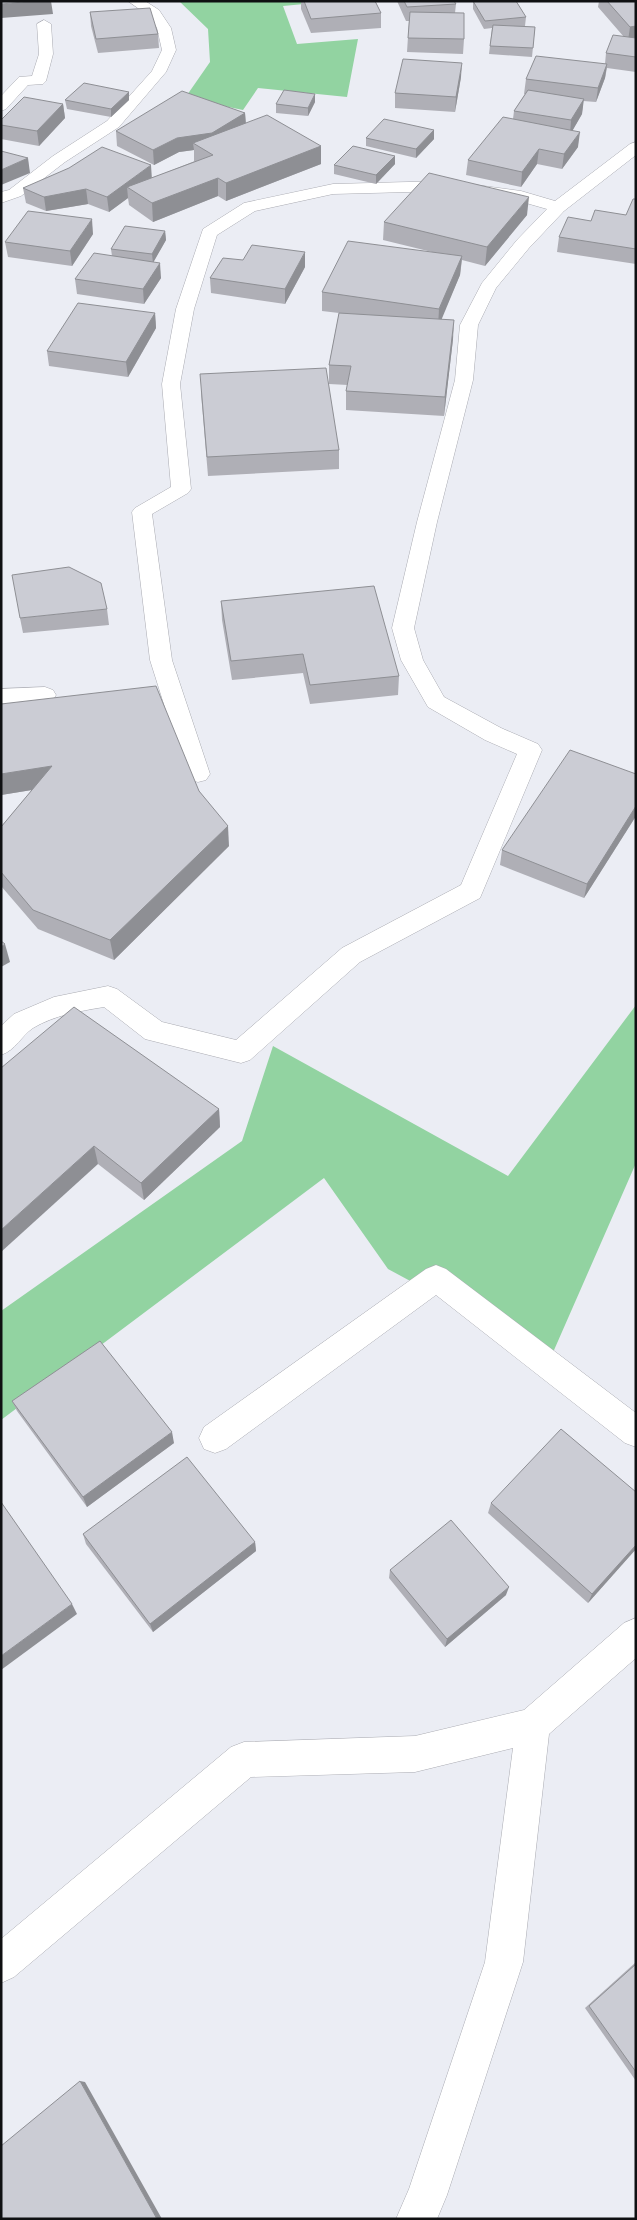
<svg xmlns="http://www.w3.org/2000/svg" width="637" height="2220" font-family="'Exo 2',sans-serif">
	<rect width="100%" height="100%" fill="#ebedf4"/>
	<g fill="#92d3a1">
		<path d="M 179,1 L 336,1 L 283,6 L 297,44 L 358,39 L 347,97 L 258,88 L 243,110 L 185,98 L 210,62 L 208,29 Z"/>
		<path d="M 636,1005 L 636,1163 L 551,1357 L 388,1269 L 324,1178 L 1,1420 L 1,1311 L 242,1141 L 273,1046 L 508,1176 Z"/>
	</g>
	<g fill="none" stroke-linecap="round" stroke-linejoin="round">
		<defs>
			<g id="minor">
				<path d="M 128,1 L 145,1 L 159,10 L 171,28 L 176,50 L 166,72 L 119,127 L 65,162 L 21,196 L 1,203 L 1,192 L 9,190 L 53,156 L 107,121 L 152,71 L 162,50 L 157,28 L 149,16 Z"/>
				<path d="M 44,20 L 51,24 L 53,54 L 46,81 L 43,84 L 28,85 L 6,109 L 1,111 L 1,96 L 19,77 L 32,76 L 39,54 L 37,24 Z"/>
				<path d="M 636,142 L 636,155 L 564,211 L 529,248 L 496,288 L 478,325 L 473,380 L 437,522 L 414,628 L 423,660 L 444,697 L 501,728 L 538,744 L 542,750 L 480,898 L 360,962 L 250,1060 L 241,1063 L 145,1039 L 104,1007 C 80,1011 55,1015 33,1028 C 21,1036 16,1050 1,1055 L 1,1026 L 14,1014 L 54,997 L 108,986 L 117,989 L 162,1022 L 236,1040 L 342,948 L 461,885 L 517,754 L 485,740 L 428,707 L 401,660 L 392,628 L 417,522 L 455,380 L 460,325 L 482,283 L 517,240 L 547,209 L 519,201 L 446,191 L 333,194 L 255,211 L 217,235 L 194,309 L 180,384 L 191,489 L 188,493 L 152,514 L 172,660 L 210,774 L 206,780 L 198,782 L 190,780 L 186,774 L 150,660 L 132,512 L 135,508 L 171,487 L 162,384 L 176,309 L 203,229 L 244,203 L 333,184 L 446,181 L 521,191 L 555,201 L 630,144 Z"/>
				<path d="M 45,687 L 53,690 L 56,695 L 53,700 L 45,703 L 1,705 L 1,689 Z"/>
				<path d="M 436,1265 L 446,1269 L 636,1413 L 636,1447 L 625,1443 L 436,1295 L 226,1449 L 215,1453 L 204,1449 L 199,1438 L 204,1427 L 426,1269 Z"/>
				<path d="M 636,1618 L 636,1658 L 549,1734 L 523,1962 L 447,2195 L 437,2219 L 396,2219 L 409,2189 L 485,1962 L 513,1748 L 415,1772 L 251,1777 L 14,1977 L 1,1983 L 1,1939 L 231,1747 L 244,1742 L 415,1736 L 524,1710 L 624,1623 Z"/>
			</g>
		</defs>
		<use href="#minor" stroke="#aaabb2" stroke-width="1"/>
		<use href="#minor" fill="#fff" fill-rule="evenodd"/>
	</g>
	<g fill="#afafb6">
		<path d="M 301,1 L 375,1 L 381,13 L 381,28 L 311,33 L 301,9 Z"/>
		<path d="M 397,1 L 454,1 L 456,4 L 455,13 L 464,39 L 463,54 L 407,52 L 409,21 L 406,21 Z"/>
		<path d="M 473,1 L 526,17 L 525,26 L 519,26 L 535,27 L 532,57 L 489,54 L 492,28 L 484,29 L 473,9 Z"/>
		<path d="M 599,1 L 636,1 L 636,72 L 607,68 L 605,78 L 596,102 L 583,101 L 582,114 L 572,131 L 578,147 L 562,169 L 537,164 L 521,187 L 466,175 L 468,160 L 513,119 L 514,111 L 525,94 L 524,94 L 526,79 L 605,64 L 606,53 L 624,37 L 598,7 Z"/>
		<path d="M 90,12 L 158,34 L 159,48 L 98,53 L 91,26 Z"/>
		<path d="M 461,77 L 455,112 L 395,108 L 395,93 Z"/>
		<path d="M 315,94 L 315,102 L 308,116 L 276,113 L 276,104 Z"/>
		<path d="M 65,100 L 129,100 L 111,117 L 67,109 Z"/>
		<path d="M 63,104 L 65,118 L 39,146 L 1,139 L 1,120 Z"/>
		<path d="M 245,113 L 246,123 L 321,146 L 321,164 L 226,201 L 218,196 L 153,222 L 129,205 L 128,198 L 109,212 L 88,204 L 46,211 L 26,203 L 23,188 L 152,178 L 195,161 L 194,161 L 194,150 L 179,152 L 154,165 L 117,146 L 116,131 Z"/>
		<path d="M 434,130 L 434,139 L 416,158 L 366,146 L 366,138 Z"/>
		<path d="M 395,164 L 376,184 L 334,174 L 334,165 Z"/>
		<path d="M 636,199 L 636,264 L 557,252 L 559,237 L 591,221 L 626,215 Z"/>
		<path d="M 527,215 L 485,266 L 462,260 L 460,275 L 441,319 L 453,339 L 444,416 L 346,410 L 346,391 L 348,385 L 329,384 L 329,365 L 339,313 L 322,311 L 322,292 L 432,252 L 383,240 L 384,222 Z"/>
		<path d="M 165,231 L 166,240 L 153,262 L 161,278 L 144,304 L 77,294 L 75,279 L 112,256 L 111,249 Z"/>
		<path d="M 93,234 L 72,266 L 8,257 L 5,242 Z"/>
		<path d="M 243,260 L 305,267 L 285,304 L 211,293 L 210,278 Z"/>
		<path d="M 155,313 L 156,328 L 128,377 L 49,366 L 47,351 Z"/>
		<path d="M 201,393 L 339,450 L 339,469 L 208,476 Z"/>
		<path d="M 221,601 L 399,676 L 398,695 L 310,704 L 303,673 L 232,680 L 222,620 Z"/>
		<path d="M 107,609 L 109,625 L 23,633 L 20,618 Z"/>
		<path d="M 1,704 L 199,791 L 229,846 L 114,960 L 38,929 L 1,886 L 1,827 L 32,790 L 1,795 Z"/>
		<path d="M 636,774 L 636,816 L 584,898 L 500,865 L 502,850 Z"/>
		<path d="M 1,1068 L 219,1109 L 220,1127 L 144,1200 L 98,1164 Z"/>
		<path d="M 12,1401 L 174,1443 L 87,1507 L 17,1411 Z"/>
		<path d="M 636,1492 L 636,1549 L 588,1603 L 488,1513 L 491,1503 Z"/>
		<path d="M 83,1534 L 255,1542 L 256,1551 L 153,1632 L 86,1544 Z"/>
		<path d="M 390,1570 L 506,1595 L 445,1647 L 389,1578 Z"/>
		<path d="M 636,1962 L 636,2081 L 585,2008 Z"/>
	</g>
	<g fill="#8e8f94">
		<path d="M 35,1 L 51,1 L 53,14 L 1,18 L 1,4 Z"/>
		<path d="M 636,26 L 636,40 L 628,41 L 630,27 Z"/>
		<path d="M 462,63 L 461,77 L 455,112 L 456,97 Z"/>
		<path d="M 607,64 L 605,78 L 596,102 L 598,88 Z"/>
		<path d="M 129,92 L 129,100 L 111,117 L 111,109 Z"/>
		<path d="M 315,94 L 315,102 L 308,116 L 308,108 Z"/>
		<path d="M 584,99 L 582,114 L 570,135 L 571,120 Z"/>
		<path d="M 63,104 L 65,118 L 39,146 L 37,131 Z"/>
		<path d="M 245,113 L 246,128 L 193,143 L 194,150 L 179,152 L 154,165 L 153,150 L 177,138 Z"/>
		<path d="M 434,130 L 434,139 L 416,158 L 416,149 Z"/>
		<path d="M 580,132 L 578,147 L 562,169 L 564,154 Z"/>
		<path d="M 321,146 L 321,164 L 226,201 L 226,183 Z"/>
		<path d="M 539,149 L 537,164 L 521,187 L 522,172 Z"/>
		<path d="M 395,156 L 395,164 L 376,184 L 376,175 Z"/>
		<path d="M 28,158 L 30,173 L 1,185 L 1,170 Z"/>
		<path d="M 151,165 L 152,180 L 127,187 L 128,198 L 109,212 L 107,197 Z"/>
		<path d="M 218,178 L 218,196 L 153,222 L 152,203 Z"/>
		<path d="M 86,189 L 88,204 L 46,211 L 44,197 Z"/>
		<path d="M 529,197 L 527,215 L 485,266 L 487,247 Z"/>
		<path d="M 92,219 L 93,234 L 72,266 L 70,251 Z"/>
		<path d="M 165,231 L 166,240 L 153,263 L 152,254 Z"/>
		<path d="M 305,252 L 305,267 L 285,304 L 285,289 Z"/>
		<path d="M 462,256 L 460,275 L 438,328 L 439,309 Z"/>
		<path d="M 160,263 L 161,278 L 144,304 L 143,289 Z"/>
		<path d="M 155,313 L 156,328 L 128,377 L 126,362 Z"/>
		<path d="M 454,320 L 453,339 L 444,416 L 445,397 Z"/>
		<path d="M 52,766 L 56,786 L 1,795 L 1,774 Z"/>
		<path d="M 636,806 L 636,816 L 584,898 L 587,884 Z"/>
		<path d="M 228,826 L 229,846 L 114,960 L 110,940 Z"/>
		<path d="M 5,944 L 10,962 L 1,967 L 1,947 Z"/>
		<path d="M 219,1109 L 220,1127 L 144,1200 L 141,1183 Z"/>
		<path d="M 94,1146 L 98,1164 L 1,1252 L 1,1230 Z"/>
		<path d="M 172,1432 L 174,1443 L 87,1507 L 83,1497 Z"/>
		<path d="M 255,1542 L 256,1551 L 153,1632 L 150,1624 Z"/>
		<path d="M 636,1545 L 636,1549 L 588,1603 L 592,1594 Z"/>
		<path d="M 509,1587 L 506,1595 L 445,1647 L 447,1639 Z"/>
		<path d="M 72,1604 L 77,1614 L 1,1670 L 1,1656 Z"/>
		<path d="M 80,2081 L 85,2082 L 162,2219 L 157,2219 Z"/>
	</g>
	<g fill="#cbccd4" stroke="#8e8f94">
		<path d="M 1,1 L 35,1 L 1,4 Z"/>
		<path d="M 304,1 L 375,1 L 381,13 L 311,19 Z"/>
		<path d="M 404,1 L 454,1 L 456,4 L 407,7 Z"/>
		<path d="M 473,1 L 516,1 L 526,17 L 485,21 Z"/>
		<path d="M 607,1 L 636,1 L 636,26 L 630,27 Z"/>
		<path d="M 150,8 L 158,34 L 96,39 L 90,12 Z"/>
		<path d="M 410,12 L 464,13 L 464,39 L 408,38 Z"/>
		<path d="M 493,25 L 535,27 L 533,48 L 490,46 Z"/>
		<path d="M 613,35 L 636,38 L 636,57 L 606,53 Z"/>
		<path d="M 536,56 L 607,64 L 598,88 L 526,79 Z"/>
		<path d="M 403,59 L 462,63 L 456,97 L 395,93 Z"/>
		<path d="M 84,83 L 129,92 L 111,109 L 65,100 Z"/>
		<path d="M 284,90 L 315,94 L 308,108 L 276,104 Z"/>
		<path d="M 528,90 L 584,99 L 571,120 L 514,111 Z"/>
		<path d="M 182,91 L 245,113 L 212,133 L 177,138 L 153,150 L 116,131 Z"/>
		<path d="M 24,97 L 63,104 L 37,131 L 1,125 L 1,120 Z"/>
		<path d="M 267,115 L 321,146 L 226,183 L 218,178 L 152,203 L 127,187 L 213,155 L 193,143 Z"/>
		<path d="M 503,117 L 580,132 L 564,154 L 539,149 L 522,172 L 468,160 Z"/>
		<path d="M 384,119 L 434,130 L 416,149 L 366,138 Z"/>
		<path d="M 353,146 L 395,156 L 376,175 L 334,165 Z"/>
		<path d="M 102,147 L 151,165 L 107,197 L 86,189 L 44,197 L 23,188 L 69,168 Z"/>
		<path d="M 1,151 L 28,158 L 1,170 Z"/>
		<path d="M 429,173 L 529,197 L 487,247 L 384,222 Z"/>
		<path d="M 633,199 L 636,199 L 636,249 L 559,237 L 568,217 L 591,221 L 595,210 L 626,215 Z"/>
		<path d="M 28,211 L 92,219 L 70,251 L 5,242 Z"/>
		<path d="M 125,226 L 165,231 L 152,254 L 111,249 Z"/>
		<path d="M 348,241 L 462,256 L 439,309 L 322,292 Z"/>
		<path d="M 252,245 L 305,252 L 285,289 L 210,278 L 223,258 L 243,260 Z"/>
		<path d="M 94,253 L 160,263 L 143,289 L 75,279 Z"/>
		<path d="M 78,303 L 155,313 L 126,362 L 47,351 Z"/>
		<path d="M 339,313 L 454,320 L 445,397 L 346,391 L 351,366 L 329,365 Z"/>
		<path d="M 326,368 L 339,450 L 207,457 L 200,374 Z"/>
		<path d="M 69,567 L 101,583 L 107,609 L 20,618 L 12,575 Z"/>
		<path d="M 374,586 L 399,676 L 310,685 L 303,654 L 231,661 L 221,601 Z"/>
		<path d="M 156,686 L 199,791 L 228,826 L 110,940 L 33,910 L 1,872 L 1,827 L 52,766 L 1,774 L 1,704 Z"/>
		<path d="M 570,750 L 636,774 L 636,806 L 587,884 L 502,850 Z"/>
		<path d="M 1,941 L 5,944 L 1,947 Z"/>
		<path d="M 74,1007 L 219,1109 L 141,1183 L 94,1146 L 1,1230 L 1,1068 Z"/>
		<path d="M 100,1341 L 172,1432 L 83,1497 L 12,1401 Z"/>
		<path d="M 561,1429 L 636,1492 L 636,1545 L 592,1594 L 491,1503 Z"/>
		<path d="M 187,1457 L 255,1542 L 150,1624 L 83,1534 Z"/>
		<path d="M 1,1502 L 72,1604 L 1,1656 Z"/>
		<path d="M 451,1520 L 509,1587 L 447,1639 L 390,1570 Z"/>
		<path d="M 636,1964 L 636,2072 L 589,2006 Z"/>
		<path d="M 80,2081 L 157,2219 L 1,2219 L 1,2146 Z"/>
	</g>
	<rect width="637" height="2220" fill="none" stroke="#0f1012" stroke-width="5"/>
</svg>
